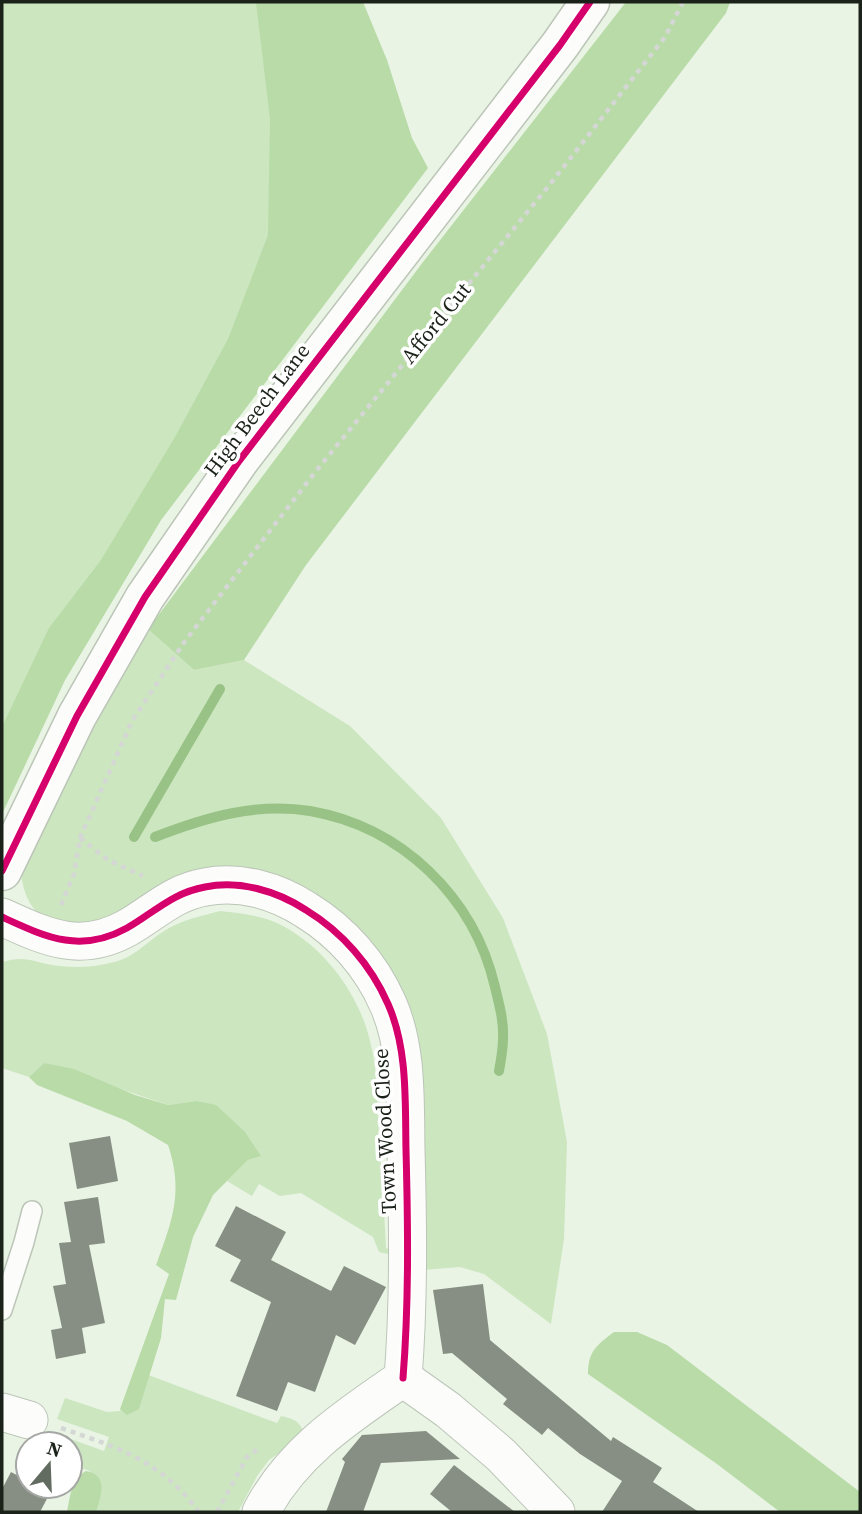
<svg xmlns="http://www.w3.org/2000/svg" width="862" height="1514" font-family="'Source Serif 4',serif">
	<rect width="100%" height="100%" fill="#e9f4e4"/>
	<g fill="#cce6c0">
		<path d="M 2,2 L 337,2 L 387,221 L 161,520 L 65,680 L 2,814 Z"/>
		<path d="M 148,629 L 194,670 L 244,660 L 350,726 L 441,818 L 503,918 L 547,1034 L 567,1142 L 564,1239 L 551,1324 L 484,1274 L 460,1267 L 423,1270 L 417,1059 L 292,884 L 89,924 C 49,927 27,917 21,874 L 83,747 Z"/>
		<path d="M 220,911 C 239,913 259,915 277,923 C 322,944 359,993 370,1041 C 377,1067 377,1094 378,1120 C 381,1163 384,1206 386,1248 L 394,1251 L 388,1254 L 379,1252 L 373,1237 L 301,1193 L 280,1196 L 259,1184 L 252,1196 L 227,1181 L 248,1160 L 260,1156 L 196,1101 L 168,1105 L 44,1063 L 29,1077 L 2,1068 L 2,962 C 28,954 36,964 60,966 C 78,968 96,967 114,962 C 136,957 149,939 169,928 C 185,919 202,916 220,911 Z"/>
		<path d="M 135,1370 L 277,1423 L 281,1416 C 294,1419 301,1421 304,1435 L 269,1460 L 257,1476 L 238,1512 L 77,1512 L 90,1471 L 70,1464 L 70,1444 L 50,1444 L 54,1433 L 104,1451 L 109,1437 L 57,1419 L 65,1398 L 107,1412 L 120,1411 Z"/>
	</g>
	<g fill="#b8dba8">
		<path d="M 256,2 L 363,2 L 387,60 L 412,138 L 428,168 L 161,520 L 65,680 L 2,814 L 2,727 L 49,628 L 101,560 L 175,437 L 228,339 L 268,235 L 270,119 Z"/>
		<path d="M 626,2 L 730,2 L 726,13 L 306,565 L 244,660 L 194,670 L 148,629 L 423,262 Z"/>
		<path d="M 44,1063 L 74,1069 L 135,1095 L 168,1105 L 196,1101 L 216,1105 L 245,1132 L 261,1156 L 248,1160 L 213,1195 L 193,1237 L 176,1300 L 165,1299 L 161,1338 L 139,1409 L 127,1415 L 120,1409 L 169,1274 L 156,1265 C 172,1221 184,1192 168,1145 L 127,1121 L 37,1085 L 29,1077 Z"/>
		<path d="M 614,1332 L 637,1332 L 667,1345 L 860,1492 L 860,1512 L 780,1512 L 717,1464 L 588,1374 C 588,1351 597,1345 614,1332 Z"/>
		<path d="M 86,1471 C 109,1475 101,1496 96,1512 L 67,1512 C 70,1498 71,1478 86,1471 Z"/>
	</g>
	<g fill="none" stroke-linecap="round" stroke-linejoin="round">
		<g stroke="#99c386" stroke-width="10">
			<path d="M 134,837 L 220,689"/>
			<path d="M 155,837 C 204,818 256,802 310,811 C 402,827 474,897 495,987 C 499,1004 504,1021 503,1039 C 503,1049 501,1060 499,1071"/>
		</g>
	</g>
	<g fill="#878f84">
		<path d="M 110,1136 L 118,1181 L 77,1189 L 69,1143 Z"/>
		<path d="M 98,1197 L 105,1243 L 89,1245 L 105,1323 L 82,1328 L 86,1353 L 56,1359 L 51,1330 L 62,1328 L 53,1286 L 66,1284 L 59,1243 L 71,1242 L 64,1202 Z"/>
		<path d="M 236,1206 L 286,1232 L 271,1260 L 331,1291 L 344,1266 L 386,1287 L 355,1345 L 336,1335 L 315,1392 L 288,1382 L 277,1411 L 236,1396 L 271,1302 L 230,1281 L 241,1260 L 215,1246 Z"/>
		<path d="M 483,1284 L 490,1340 L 611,1441 L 613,1437 L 662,1468 L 653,1482 L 699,1512 L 602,1512 L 622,1481 L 580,1454 L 548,1428 L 542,1435 L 503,1404 L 507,1399 L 452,1353 L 443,1354 L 433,1290 Z"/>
		<path d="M 426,1431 L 460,1459 L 381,1463 L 363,1512 L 326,1512 L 345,1462 L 342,1459 L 362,1435 Z"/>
		<path d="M 454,1465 L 515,1512 L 452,1512 L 430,1494 Z"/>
		<path d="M 11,1472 L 28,1481 L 28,1486 L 38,1486 L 50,1493 L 40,1512 L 2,1512 L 2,1489 Z"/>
	</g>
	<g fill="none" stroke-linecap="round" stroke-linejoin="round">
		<defs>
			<path id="service" d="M 2,1310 L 24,1242 L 32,1211"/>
			<g id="minor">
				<path d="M 2,917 C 46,937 80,954 127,928 C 155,912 172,893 205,887 C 240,880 277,891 306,910 C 342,932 371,965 388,1004 C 408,1049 405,1102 406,1150 C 408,1226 409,1302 403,1378"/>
				<path d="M 403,1378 L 448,1410 L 501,1455 L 556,1512"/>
				<path d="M 2,1412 L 29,1420"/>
				<path d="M 261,1512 C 293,1451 348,1416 403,1378"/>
			</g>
			<path id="tertiary" d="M 2,871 L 77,716 L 145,597 L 239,461 L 560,45 L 590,2"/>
		</defs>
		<use href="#service" stroke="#bcc5b8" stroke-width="22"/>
		<use href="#minor" stroke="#bcc5b8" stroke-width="39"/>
		<use href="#tertiary" stroke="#bcc5b8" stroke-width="41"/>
		<g stroke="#d4d7d3" stroke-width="4.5" stroke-dasharray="5 5" stroke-linecap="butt">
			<path d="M 80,838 L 108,860 L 143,876"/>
			<path d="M 61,905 L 74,874 L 80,838 L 132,721 L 185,641 L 316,471 L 551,183 L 665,37 L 683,2"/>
			<path d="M 61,1428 C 119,1448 160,1460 199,1512"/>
			<path d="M 217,1512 L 247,1457 L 261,1447"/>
		</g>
		<use href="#service" stroke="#fcfdfb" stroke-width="19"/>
		<use href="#minor" stroke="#fcfdfb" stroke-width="37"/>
		<use href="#tertiary" stroke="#fcfdfb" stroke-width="38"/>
		<defs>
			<g id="cycleway">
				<path d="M 2,871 L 77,716 L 145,597 L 239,461 L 560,45 L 590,2"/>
				<path d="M 2,917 C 46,937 80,954 127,928 C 155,912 172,893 205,887 C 240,880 277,891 306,910 C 342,932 371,965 388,1004 C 408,1049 405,1102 406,1150 C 408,1226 409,1302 403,1378"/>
			</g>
		</defs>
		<use href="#cycleway" stroke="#fff" stroke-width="11"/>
		<use href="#cycleway" stroke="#d6006c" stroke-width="7"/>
	</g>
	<g text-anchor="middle" stroke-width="7" stroke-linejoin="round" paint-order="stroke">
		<g font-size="21" fill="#1b2219" stroke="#fff">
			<text transform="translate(436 323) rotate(-51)" y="7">Afford Cut</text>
			<text transform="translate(257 410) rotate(-53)" y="7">High Beech Lane</text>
			<text transform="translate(385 1131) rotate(-93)" y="7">Town Wood Close</text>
		</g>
	</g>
	<rect width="862" height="1514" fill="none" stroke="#1b2219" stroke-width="7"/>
	<g transform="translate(49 1465) rotate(19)"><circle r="33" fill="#ffffff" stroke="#a4a7a3" stroke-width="2"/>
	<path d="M0-5L12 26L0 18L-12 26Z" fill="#636c60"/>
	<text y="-10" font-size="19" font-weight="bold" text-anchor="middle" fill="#1b2219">N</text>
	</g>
</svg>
